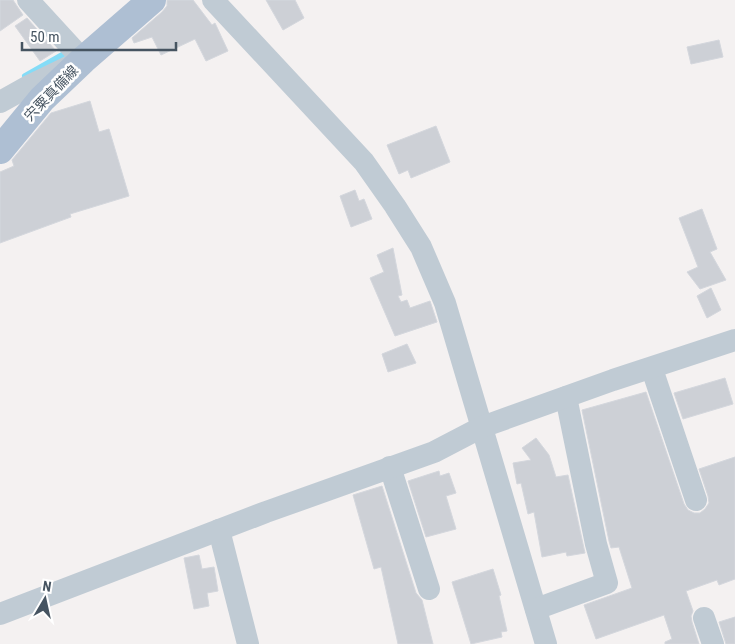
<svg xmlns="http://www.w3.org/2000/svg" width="735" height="644" font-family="'Roboto Condensed','Noto Sans JP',sans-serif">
	<rect width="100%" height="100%" fill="#f4f1f1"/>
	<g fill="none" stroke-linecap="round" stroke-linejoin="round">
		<path stroke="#84dcf7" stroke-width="6" d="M 25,76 L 69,51"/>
	</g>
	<g fill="#cdd0d6" stroke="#d4d7dd">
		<path d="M 0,0 L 13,0 L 23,15 L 0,31 Z"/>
		<path d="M 167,0 L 193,0 L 212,25 L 215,23 L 228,51 L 206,61 L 195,39 L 161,55 L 152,37 L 134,43 L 132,38 L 162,12 L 167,6 Z"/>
		<path d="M 266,0 L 295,0 L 304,18 L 283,30 Z"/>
		<path d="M 27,18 L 56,51 L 40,61 L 15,26 Z"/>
		<path d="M 719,40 L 723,57 L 691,64 L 687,47 Z"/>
		<path d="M 90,101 L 99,132 L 109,129 L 129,196 L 70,214 L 71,217 L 0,243 L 0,172 L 14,166 L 12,160 L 51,113 Z"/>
		<path d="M 436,126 L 450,162 L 411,178 L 408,170 L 399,174 L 387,145 Z"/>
		<path d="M 355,190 L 359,201 L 364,199 L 372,219 L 351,227 L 340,196 Z"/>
		<path d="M 702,209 L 717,249 L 710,252 L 726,280 L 700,289 L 687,272 L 698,267 L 679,218 Z"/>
		<path d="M 393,248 L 402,295 L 398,296 L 401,302 L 407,300 L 410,308 L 430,301 L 437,322 L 395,336 L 370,278 L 384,272 L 377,255 Z"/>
		<path d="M 711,288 L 721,310 L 707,318 L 697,296 Z"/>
		<path d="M 407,344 L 416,363 L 388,372 L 382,354 Z"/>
		<path d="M 725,378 L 733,404 L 683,419 L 674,393 Z"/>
		<path d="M 646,392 L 684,504 L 688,510 L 694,513 L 700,513 L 705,509 L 709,503 L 708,496 L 699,469 L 735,457 L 735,579 L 719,585 L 717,580 L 686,591 L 693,611 L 691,616 L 692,622 L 699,644 L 665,644 L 665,642 L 672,639 L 664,615 L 596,639 L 584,605 L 632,588 L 619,547 L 611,548 L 609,541 L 582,410 Z"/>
		<path d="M 536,438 L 549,455 L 556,477 L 568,475 L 585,553 L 567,556 L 566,552 L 542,557 L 534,512 L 528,514 L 521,483 L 517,484 L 513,463 L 531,460 L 522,448 Z"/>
		<path d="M 439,471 L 440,476 L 449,473 L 456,493 L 446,496 L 456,529 L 426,537 L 408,481 Z"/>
		<path d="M 382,486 L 416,593 L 422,600 L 433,644 L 398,644 L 381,567 L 374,569 L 353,495 Z"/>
		<path d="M 199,555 L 202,569 L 214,567 L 218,591 L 207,593 L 209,606 L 194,609 L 184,558 Z"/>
		<path d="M 493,569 L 501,595 L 499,596 L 507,631 L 501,632 L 502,637 L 471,644 L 452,582 Z"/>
		<path d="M 735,617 L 735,644 L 726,644 L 719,622 Z"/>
	</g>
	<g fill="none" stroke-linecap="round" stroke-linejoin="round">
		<g stroke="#c0cbd4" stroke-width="22">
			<path d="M 213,0 L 364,162 L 395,206 L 421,247 L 445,303 L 546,644"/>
			<path d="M 0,102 L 29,86 L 83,60 L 28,0"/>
			<path d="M 652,369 L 696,500"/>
			<path d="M 390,467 L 429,589"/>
			<path d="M 219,530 L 248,644"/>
			<path d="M 536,609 L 607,583 L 596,544 L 566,397"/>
			<path d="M 0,614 L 266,512 L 434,452 L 482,427 L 613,380 L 735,340"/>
			<path d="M 704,618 L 713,644"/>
		</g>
		<path stroke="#aebfd3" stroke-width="28" d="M 0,150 L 42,99 L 83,60 L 152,0"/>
	</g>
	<g text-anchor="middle" stroke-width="5" stroke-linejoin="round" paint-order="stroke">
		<g font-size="14" fill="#465461" stroke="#fff">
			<text transform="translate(51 93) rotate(-46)" y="5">宍粟真備線</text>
		</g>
	</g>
	<g transform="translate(45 599) rotate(9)" stroke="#ffffff" stroke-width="4" paint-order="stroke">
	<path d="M0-4L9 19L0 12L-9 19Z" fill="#465461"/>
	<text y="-8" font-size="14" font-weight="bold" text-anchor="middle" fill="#465461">N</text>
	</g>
	<path d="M22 42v8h154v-8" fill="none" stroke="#465461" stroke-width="2.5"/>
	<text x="30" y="42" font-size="15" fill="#465461" stroke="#ffffff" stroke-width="4" paint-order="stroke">50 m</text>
</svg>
